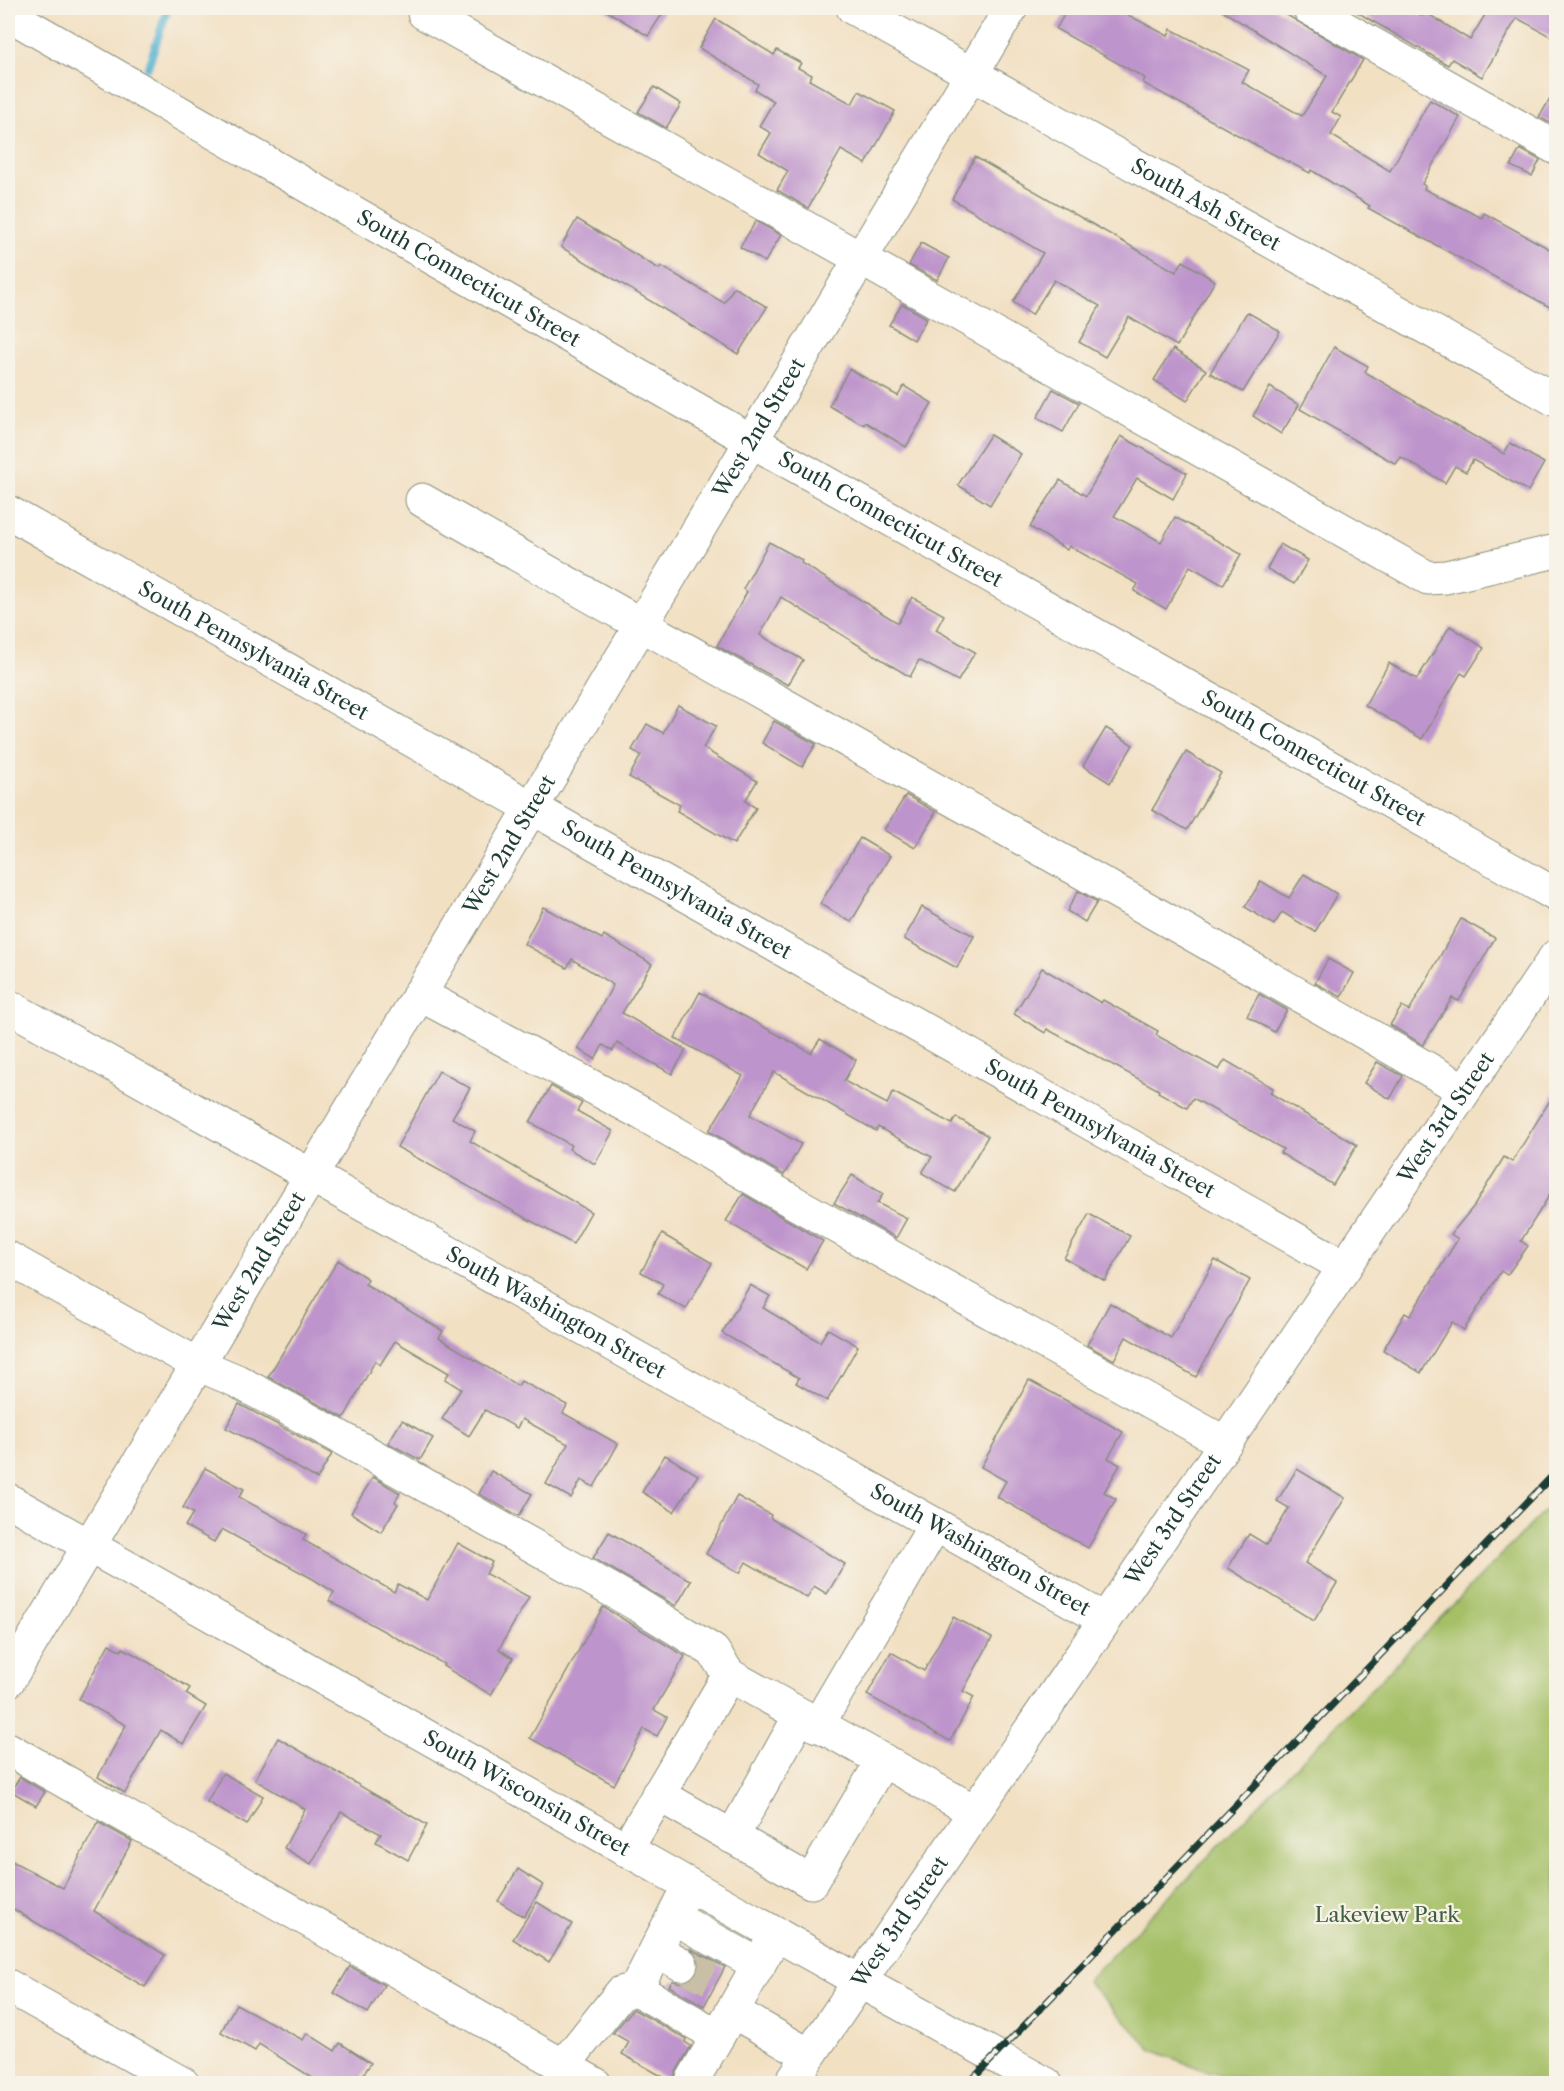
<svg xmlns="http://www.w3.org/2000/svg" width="1564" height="2091" font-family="'Libre Caslon Text',serif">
	<rect width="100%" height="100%" fill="#f7f3e8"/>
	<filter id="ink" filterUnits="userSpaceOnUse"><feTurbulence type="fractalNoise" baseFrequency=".0167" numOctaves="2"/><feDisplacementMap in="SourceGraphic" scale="12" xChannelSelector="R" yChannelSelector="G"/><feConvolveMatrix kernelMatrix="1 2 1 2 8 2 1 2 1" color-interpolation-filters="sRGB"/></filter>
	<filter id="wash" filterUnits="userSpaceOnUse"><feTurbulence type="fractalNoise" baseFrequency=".008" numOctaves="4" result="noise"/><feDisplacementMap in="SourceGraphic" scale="24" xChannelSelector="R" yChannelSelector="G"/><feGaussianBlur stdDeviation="1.35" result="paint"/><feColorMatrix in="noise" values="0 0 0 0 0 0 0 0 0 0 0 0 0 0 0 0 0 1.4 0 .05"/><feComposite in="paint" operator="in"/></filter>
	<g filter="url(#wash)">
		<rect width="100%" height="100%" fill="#f2e0c3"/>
		<path fill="#a4bf66" stroke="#627e4d" stroke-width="1.5" d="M 1556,1499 L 1556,2075 L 1546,2084 L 1282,2084 L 1211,2073 L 1152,2050 L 1087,1981 Z"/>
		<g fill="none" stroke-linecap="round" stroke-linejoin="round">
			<path stroke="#50b0cf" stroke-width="8" d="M 148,67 L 168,8"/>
		</g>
		<g id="blocks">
			<g fill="#be94cc">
				<path d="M 602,8 L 666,8 L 648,36 Z"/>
				<path d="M 1068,8 L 1115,8 L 1168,36 L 1171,29 L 1249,70 L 1242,82 L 1302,116 L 1327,76 L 1218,8 L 1275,8 L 1363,60 L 1332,112 L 1341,117 L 1331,135 L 1390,171 L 1430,100 L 1460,117 L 1422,184 L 1425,186 L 1424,189 L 1482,218 L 1484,213 L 1557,253 L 1557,311 L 1368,208 L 1370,206 L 1311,170 L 1310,173 L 1265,150 L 1143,83 L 1145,78 L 1056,29 Z"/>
				<path d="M 1350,8 L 1408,8 L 1422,16 L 1425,12 L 1470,40 L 1489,8 L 1557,8 L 1557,40 L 1517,18 L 1482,77 L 1452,59 L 1448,65 Z"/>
				<path d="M 716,19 L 774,55 L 777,50 L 801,63 L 798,68 L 812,75 L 809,80 L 852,104 L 859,91 L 895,111 L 866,164 L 841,150 L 808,208 L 777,190 L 788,171 L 759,153 L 771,133 L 759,126 L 774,101 L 755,90 L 758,84 L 699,48 Z"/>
				<path d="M 654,87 L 681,104 L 666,128 L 638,112 Z"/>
				<path d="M 1557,88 L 1557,127 L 1539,117 Z"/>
				<path d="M 1520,149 L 1540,160 L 1532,176 L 1511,166 Z"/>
				<path d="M 975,157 L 1176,272 L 1183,261 L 1215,281 L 1177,346 L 1129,317 L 1105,357 L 1079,342 L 1100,306 L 1054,280 L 1032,315 L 1013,302 L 1043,253 L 952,199 Z"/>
				<path d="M 577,219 L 659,269 L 661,266 L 724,303 L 734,287 L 767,307 L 738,354 L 561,247 Z"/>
				<path d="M 756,221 L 781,235 L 765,262 L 740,247 Z"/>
				<path d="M 921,243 L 949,258 L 937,280 L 909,265 Z"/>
				<path d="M 902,304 L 927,318 L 914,340 L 889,325 Z"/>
				<path d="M 1247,312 L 1280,331 L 1243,392 L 1210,373 Z"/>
				<path d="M 1334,347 L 1368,366 L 1365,372 L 1504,454 L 1510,443 L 1544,463 L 1528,491 L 1473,460 L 1466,472 L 1455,466 L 1445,483 L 1401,457 L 1396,464 L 1300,409 Z"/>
				<path d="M 1173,349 L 1206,370 L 1187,401 L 1154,380 Z"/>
				<path d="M 849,369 L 898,396 L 904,386 L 932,403 L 906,447 L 865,422 L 864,425 L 829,406 Z"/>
				<path d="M 1270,387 L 1299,405 L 1281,434 L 1253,416 Z"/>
				<path d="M 1053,389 L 1079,403 L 1063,432 L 1037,418 Z"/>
				<path d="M 990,435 L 1021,454 L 990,505 L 958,485 Z"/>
				<path d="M 1121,436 L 1187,473 L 1173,499 L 1137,478 L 1114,516 L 1161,542 L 1175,517 L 1241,554 L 1223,585 L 1190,566 L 1166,609 L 1134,591 L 1138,584 L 1069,546 L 1067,550 L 1030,527 L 1060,480 L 1086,496 Z"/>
				<path d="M 769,542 L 802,560 L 801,563 L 898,623 L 912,597 L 944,615 L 936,630 L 975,652 L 958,681 L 919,660 L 910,677 L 781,597 L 760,635 L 803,660 L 788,685 L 717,646 L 747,592 L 743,589 Z"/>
				<path d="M 1280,544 L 1308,560 L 1294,584 L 1267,569 Z"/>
				<path d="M 1450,626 L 1484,648 L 1466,676 L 1461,673 L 1422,739 L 1365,705 L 1389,663 L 1417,679 Z"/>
				<path d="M 678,705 L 716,726 L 703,748 L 757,781 L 745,801 L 756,808 L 734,844 L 677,811 L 680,805 L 629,777 L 641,755 L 632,750 L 647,724 L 663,733 Z"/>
				<path d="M 774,721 L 816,744 L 802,767 L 762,743 Z"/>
				<path d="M 1106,728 L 1133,745 L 1110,783 L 1083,766 Z"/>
				<path d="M 1186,752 L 1221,773 L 1187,830 L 1152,810 Z"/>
				<path d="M 906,795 L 936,812 L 915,848 L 884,830 Z"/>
				<path d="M 860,838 L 890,856 L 851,922 L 820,904 Z"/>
				<path d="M 1304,874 L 1337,894 L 1315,932 L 1282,912 L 1274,925 L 1245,907 L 1261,881 L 1289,898 Z"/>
				<path d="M 1078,891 L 1097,902 L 1085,922 L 1067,911 Z"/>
				<path d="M 543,907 L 602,939 L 604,935 L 652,964 L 622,1013 L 686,1050 L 672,1074 L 617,1043 L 613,1051 L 603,1045 L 595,1059 L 578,1049 L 613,985 L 572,959 L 567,968 L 524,944 Z"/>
				<path d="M 922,907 L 974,936 L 957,968 L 904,939 Z"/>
				<path d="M 1461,919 L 1495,938 L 1459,1001 L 1452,998 L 1423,1045 L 1390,1025 L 1402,1006 L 1409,1011 Z"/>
				<path d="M 1328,959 L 1354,973 L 1341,997 L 1315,983 Z"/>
				<path d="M 1042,968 L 1101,1003 L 1103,1000 L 1158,1031 L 1156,1035 L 1219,1070 L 1225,1060 L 1273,1088 L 1270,1093 L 1357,1145 L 1333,1185 L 1280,1153 L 1283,1149 L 1193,1098 L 1187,1108 L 1158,1092 L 1159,1090 L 1047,1029 L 1045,1033 L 1014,1014 Z"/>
				<path d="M 700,992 L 811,1053 L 820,1039 L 856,1060 L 844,1081 L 887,1104 L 893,1092 L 952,1124 L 956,1117 L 988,1136 L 955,1192 L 922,1173 L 932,1157 L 878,1127 L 876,1131 L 774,1072 L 750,1115 L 801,1144 L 784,1175 L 709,1131 L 743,1076 L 675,1038 Z"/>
				<path d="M 1259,994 L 1287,1010 L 1274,1032 L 1247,1016 Z"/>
				<path d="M 1377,1062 L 1403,1076 L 1390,1099 L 1364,1083 Z"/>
				<path d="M 439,1071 L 470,1088 L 452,1118 L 475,1131 L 470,1141 L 591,1212 L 573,1244 L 397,1147 Z"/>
				<path d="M 551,1086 L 582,1103 L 577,1111 L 613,1131 L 595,1164 L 569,1149 L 571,1145 L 530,1122 Z"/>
				<path d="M 1557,1089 L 1557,1183 L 1521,1241 L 1528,1246 L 1507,1275 L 1501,1271 L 1464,1330 L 1452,1322 L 1421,1373 L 1383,1350 L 1405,1313 L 1410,1316 L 1458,1239 L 1451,1234 L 1474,1206 L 1504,1157 L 1512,1162 Z"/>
				<path d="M 852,1175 L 883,1194 L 877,1203 L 907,1218 L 896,1238 L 834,1203 Z"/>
				<path d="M 743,1194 L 823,1241 L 806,1269 L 726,1221 Z"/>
				<path d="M 1089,1214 L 1130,1236 L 1105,1281 L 1064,1258 Z"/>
				<path d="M 662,1234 L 712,1263 L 686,1309 L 658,1294 L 663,1284 L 641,1272 Z"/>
				<path d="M 338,1260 L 368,1279 L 365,1284 L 443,1331 L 439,1338 L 518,1386 L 521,1381 L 567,1405 L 563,1413 L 618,1444 L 594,1487 L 581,1480 L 571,1498 L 546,1484 L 568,1444 L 522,1419 L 517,1428 L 485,1410 L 469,1436 L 442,1419 L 461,1389 L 445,1379 L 449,1373 L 395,1341 L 380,1365 L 375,1361 L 344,1418 L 268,1377 Z"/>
				<path d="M 1215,1260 L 1250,1280 L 1196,1377 L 1126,1337 L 1114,1360 L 1087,1345 L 1110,1303 L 1171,1338 Z"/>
				<path d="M 750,1285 L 770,1296 L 763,1308 L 820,1342 L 828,1329 L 858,1346 L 827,1401 L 796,1383 L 799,1378 L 722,1333 Z"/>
				<path d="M 1029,1380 L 1123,1432 L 1108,1458 L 1120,1465 L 1104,1492 L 1116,1499 L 1088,1548 L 997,1497 L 1006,1481 L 981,1467 Z"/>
				<path d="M 239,1404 L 332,1454 L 317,1479 L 252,1441 L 226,1428 Z"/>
				<path d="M 402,1420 L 433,1438 L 420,1460 L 388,1443 Z"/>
				<path d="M 665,1455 L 698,1475 L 674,1512 L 642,1492 Z"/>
				<path d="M 205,1468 L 244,1489 L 239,1497 L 306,1534 L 303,1540 L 394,1592 L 398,1584 L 427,1600 L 458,1543 L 492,1562 L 486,1574 L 529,1597 L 499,1649 L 513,1658 L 491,1695 L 443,1666 L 444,1664 L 329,1601 L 334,1592 L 313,1579 L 222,1529 L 214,1542 L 185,1526 L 193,1513 L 183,1508 Z"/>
				<path d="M 1297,1469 L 1345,1498 L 1305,1563 L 1337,1583 L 1314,1621 L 1228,1568 L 1249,1534 L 1267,1545 L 1289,1508 L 1277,1501 Z"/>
				<path d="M 491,1471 L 532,1494 L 519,1516 L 479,1494 Z"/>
				<path d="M 373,1477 L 400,1493 L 395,1502 L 398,1504 L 381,1532 L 351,1513 Z"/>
				<path d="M 737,1496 L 771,1515 L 770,1518 L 845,1564 L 827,1594 L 814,1586 L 807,1598 L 746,1562 L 740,1573 L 706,1554 Z"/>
				<path d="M 609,1532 L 691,1581 L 676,1606 L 593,1558 Z"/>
				<path d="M 603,1607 L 685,1656 L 654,1710 L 667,1717 L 657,1736 L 644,1729 L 614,1785 L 530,1738 Z"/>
				<path d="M 953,1617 L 992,1638 L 963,1691 L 974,1697 L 950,1741 L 867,1695 L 891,1652 L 924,1671 Z"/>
				<path d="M 109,1644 L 121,1651 L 123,1648 L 148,1662 L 190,1688 L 186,1694 L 206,1706 L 183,1744 L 161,1730 L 125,1793 L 98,1777 L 126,1725 L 79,1699 Z"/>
				<path d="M 278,1738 L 427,1825 L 408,1860 L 376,1842 L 381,1834 L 341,1812 L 311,1864 L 284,1848 L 305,1809 L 255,1780 Z"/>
				<path d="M 223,1773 L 263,1796 L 247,1825 L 207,1802 Z"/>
				<path d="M 20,1777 L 45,1792 L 36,1806 L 11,1791 Z"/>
				<path d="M 98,1822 L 132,1841 L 94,1911 L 165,1955 L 145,1987 L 8,1906 L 8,1859 L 63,1888 Z"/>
				<path d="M 518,1869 L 543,1885 L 524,1917 L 498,1901 Z"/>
				<path d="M 537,1902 L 572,1924 L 549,1962 L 513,1939 Z"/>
				<path d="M 691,1949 L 725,1967 L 704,2006 L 669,1986 L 672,1981 L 682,1983 L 690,1980 L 697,1974 L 700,1963 Z"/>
				<path d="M 350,1966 L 384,1985 L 368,2013 L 334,1993 Z"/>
				<path d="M 236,2004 L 303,2040 L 307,2033 L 335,2051 L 340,2043 L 371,2063 L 357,2084 L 322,2084 L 259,2044 L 255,2051 L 221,2032 Z"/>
				<path d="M 633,2009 L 686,2039 L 685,2042 L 691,2046 L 676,2072 L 674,2083 L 622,2054 L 629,2042 L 613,2033 Z"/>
			</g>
		</g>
	</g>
	<g filter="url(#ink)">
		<use href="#blocks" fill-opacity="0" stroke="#888e7c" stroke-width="1.5"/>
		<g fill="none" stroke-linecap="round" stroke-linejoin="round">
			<path stroke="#c8bfa6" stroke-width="33" stroke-dasharray="33 16" stroke-linecap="butt" d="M 681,1964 L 717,1982"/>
			<defs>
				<g id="minor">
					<path id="s1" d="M 853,8 L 1556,400"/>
					<path d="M 1309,8 L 1556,148"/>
					<path d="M 424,13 L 1428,578 L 1446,577 L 1556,551"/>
					<path id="s2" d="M 8,14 L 750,440 L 1556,895"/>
					<path d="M 422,500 C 768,699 1119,889 1464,1090"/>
					<path id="s3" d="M 8,512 L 1345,1267"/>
					<path d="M 419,994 L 641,1113 L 795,1203 L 1223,1442"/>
					<path id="s4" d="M 8,1006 L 1104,1619"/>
					<path d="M 8,1258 L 197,1364 L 237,1381 L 329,1431 L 638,1605 L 713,1651 L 729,1675"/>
					<path id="s5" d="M 8,1500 L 859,1981 L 1046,2084"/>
					<path id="s6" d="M 8,1681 L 1011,8"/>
					<path d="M 817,1726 L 935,1525"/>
					<path d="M 8,1749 L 595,2084"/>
					<path d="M 658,1794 L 811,1882 L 883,1760"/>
					<path d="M 732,1837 L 800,1716"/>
					<path d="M 626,1850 L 729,1675 L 974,1811"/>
					<path d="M 689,1885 L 636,1989 L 718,2036 L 776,1934"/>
					<path d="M 673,1917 L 759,1965"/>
					<path d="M 656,1950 L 681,1964"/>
					<path d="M 8,1986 L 183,2084"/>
					<path d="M 732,2011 L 809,2055"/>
					<path d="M 563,2066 L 621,1993 L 636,1989"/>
					<path d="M 695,2084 L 692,2081 L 718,2036"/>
					<path id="s7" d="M 790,2084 L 1556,956"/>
				</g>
			</defs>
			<use href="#minor" stroke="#888e7c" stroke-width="35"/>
			<use href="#minor" stroke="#fff" stroke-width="33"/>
			<defs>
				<path id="rail" d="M 968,2084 L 1556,1472"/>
			</defs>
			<use href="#rail" stroke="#1f3d34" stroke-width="7"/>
			<use href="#rail" stroke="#f7f3e8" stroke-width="4.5" stroke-dasharray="14" stroke-linecap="butt"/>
		</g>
	</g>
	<g text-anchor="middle" stroke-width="4.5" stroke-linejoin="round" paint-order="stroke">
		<g font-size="21" fill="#1f3d34" stroke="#f7f3e8">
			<text dy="7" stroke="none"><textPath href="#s1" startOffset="404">South Ash Street</textPath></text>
			<text dy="7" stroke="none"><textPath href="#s2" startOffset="531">South Connecticut Street</textPath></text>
			<text dy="7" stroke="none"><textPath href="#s6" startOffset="1461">West 2nd Street</textPath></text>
			<text dy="7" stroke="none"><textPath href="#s2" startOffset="1017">South Connecticut Street</textPath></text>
			<text dy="7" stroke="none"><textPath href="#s3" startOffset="282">South Pennsylvania Street</textPath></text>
			<text dy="7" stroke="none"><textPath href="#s2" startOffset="1503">South Connecticut Street</textPath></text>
			<text dy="7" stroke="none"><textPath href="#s6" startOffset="975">West 2nd Street</textPath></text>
			<text dy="7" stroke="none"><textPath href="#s3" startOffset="768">South Pennsylvania Street</textPath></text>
			<text dy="7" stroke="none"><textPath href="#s7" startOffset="1168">West 3rd Street</textPath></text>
			<text dy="7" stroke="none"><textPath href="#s3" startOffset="1254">South Pennsylvania Street</textPath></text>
			<text dy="7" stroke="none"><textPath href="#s6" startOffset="489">West 2nd Street</textPath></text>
			<text dy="7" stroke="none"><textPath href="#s4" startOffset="628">South Washington Street</textPath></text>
			<text dy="7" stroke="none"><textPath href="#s7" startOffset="682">West 3rd Street</textPath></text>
			<text dy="7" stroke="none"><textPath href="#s4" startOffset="1114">South Washington Street</textPath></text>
			<text dy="7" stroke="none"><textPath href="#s5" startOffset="596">South Wisconsin Street</textPath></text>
			<text dy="7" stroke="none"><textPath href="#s7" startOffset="196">West 3rd Street</textPath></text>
		</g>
		<g font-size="21" fill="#405e40" stroke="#f7f3e8">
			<text x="1387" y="1922">Lakeview Park</text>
		</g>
	</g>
	<rect width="1564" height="2091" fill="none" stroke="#f7f3e8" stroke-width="30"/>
</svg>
